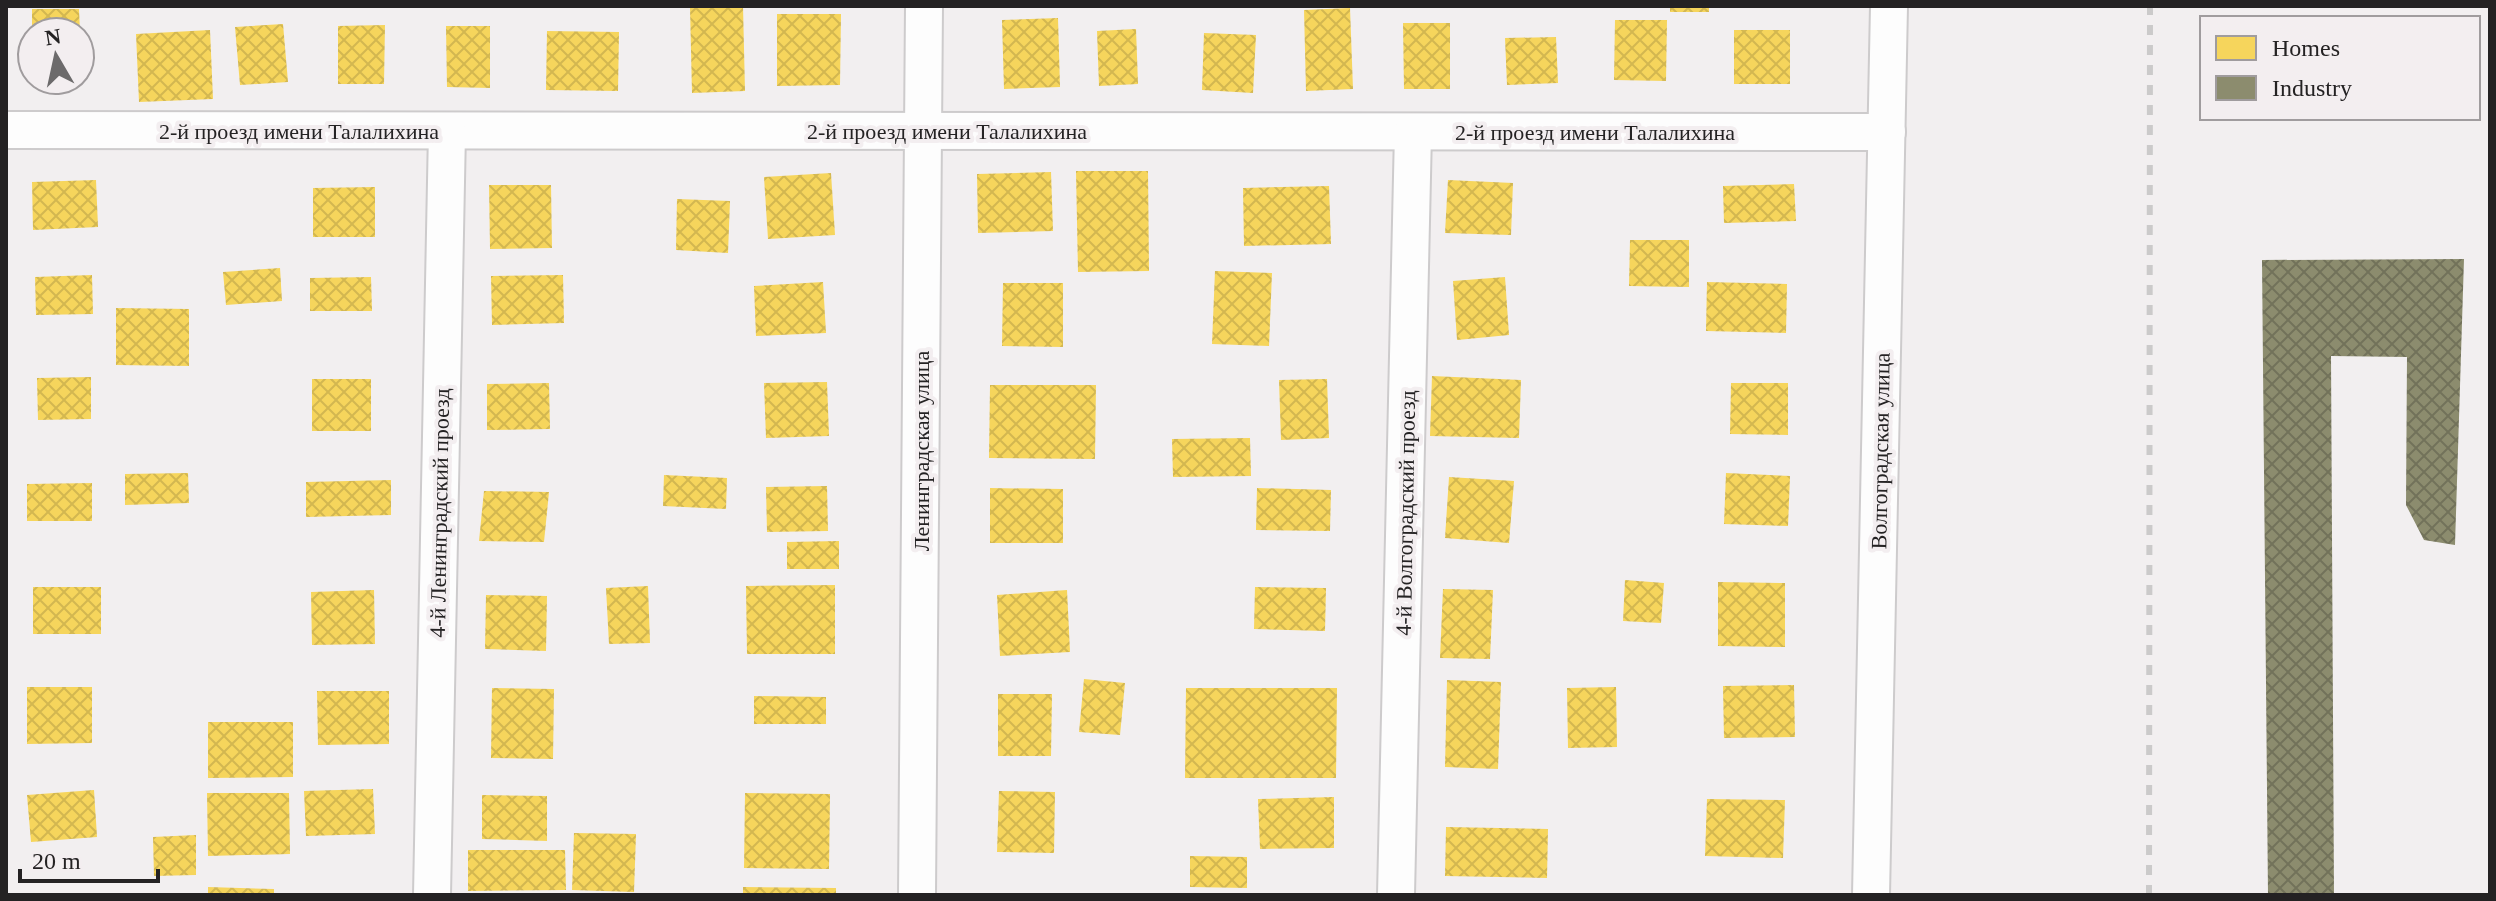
<svg xmlns="http://www.w3.org/2000/svg" width="2496" height="901" font-family="'Times New Roman',serif">
	<defs>
		<pattern id="homes-cross-hatch" width="8" height="8" patternUnits="userSpaceOnUse" patternTransform="scale(2)"><rect width="8" height="8" fill="#f6d55c"/><path d="M0 0l8 8M0 8l8-8" fill="none" stroke="#d3b750"/></pattern>
		<pattern id="industry-cross-hatch" width="8" height="8" patternUnits="userSpaceOnUse" patternTransform="scale(2)"><rect width="8" height="8" fill="#8c8c6e"/><path d="M0 0l8 8M0 8l8-8" fill="none" stroke="#72725a"/></pattern>
	</defs>
	<rect width="100%" height="100%" fill="#f2eff0"/>
	<g fill="url(#homes-cross-hatch)">
		<path d="M 743,6 L 745,91 L 692,93 L 690,8 Z"/>
		<rect x="1670" y="6" width="39" height="6"/>
		<path d="M 1350,8 L 1353,89 L 1306,91 L 1304,10 Z"/>
		<path d="M 32,9 L 79,9 L 80,32 L 32,32 Z"/>
		<path d="M 777,14 L 841,14 L 840,85 L 777,86 Z"/>
		<path d="M 1058,18 L 1060,87 L 1004,89 L 1002,20 Z"/>
		<path d="M 1615,20 L 1667,20 L 1666,81 L 1614,80 Z"/>
		<path d="M 1403,23 L 1450,23 L 1450,89 L 1404,89 Z"/>
		<path d="M 283,24 L 288,82 L 240,85 L 235,27 Z"/>
		<path d="M 385,25 L 384,84 L 338,84 L 338,26 Z"/>
		<path d="M 446,26 L 490,26 L 490,88 L 447,87 Z"/>
		<path d="M 1136,29 L 1138,84 L 1099,86 L 1097,31 Z"/>
		<path d="M 210,30 L 213,99 L 139,102 L 136,34 Z"/>
		<rect x="1734" y="30" width="56" height="54"/>
		<path d="M 547,31 L 619,32 L 618,91 L 546,90 Z"/>
		<path d="M 1204,33 L 1256,35 L 1253,93 L 1202,90 Z"/>
		<path d="M 1556,37 L 1558,83 L 1507,85 L 1505,38 Z"/>
		<path d="M 32,80 L 80,80 L 80,84 L 32,85 Z"/>
		<path d="M 1076,171 L 1148,171 L 1149,271 L 1078,272 Z"/>
		<path d="M 1051,172 L 1053,231 L 978,233 L 977,174 Z"/>
		<path d="M 831,173 L 835,235 L 768,239 L 764,177 Z"/>
		<path d="M 96,180 L 98,227 L 33,230 L 32,182 Z"/>
		<path d="M 1448,180 L 1513,183 L 1511,235 L 1445,233 Z"/>
		<path d="M 1794,184 L 1796,221 L 1724,223 L 1723,186 Z"/>
		<path d="M 489,185 L 551,185 L 552,248 L 490,249 Z"/>
		<path d="M 1329,186 L 1331,244 L 1244,246 L 1243,188 Z"/>
		<path d="M 375,187 L 375,237 L 313,237 L 313,188 Z"/>
		<path d="M 677,199 L 730,201 L 728,253 L 676,250 Z"/>
		<path d="M 1630,240 L 1689,240 L 1689,287 L 1629,286 Z"/>
		<path d="M 280,268 L 282,301 L 226,305 L 223,272 Z"/>
		<path d="M 1215,271 L 1272,273 L 1269,346 L 1212,344 Z"/>
		<path d="M 92,275 L 93,314 L 36,315 L 35,277 Z"/>
		<path d="M 563,275 L 564,323 L 492,325 L 491,276 Z"/>
		<path d="M 371,277 L 372,311 L 310,311 L 310,278 Z"/>
		<path d="M 1505,277 L 1509,335 L 1457,340 L 1453,281 Z"/>
		<path d="M 823,282 L 826,333 L 756,336 L 754,286 Z"/>
		<path d="M 1707,282 L 1787,284 L 1786,333 L 1706,331 Z"/>
		<path d="M 1003,283 L 1063,283 L 1063,347 L 1002,346 Z"/>
		<path d="M 116,308 L 189,309 L 189,366 L 116,365 Z"/>
		<path d="M 1432,376 L 1521,380 L 1519,438 L 1430,436 Z"/>
		<path d="M 91,377 L 91,419 L 38,420 L 37,378 Z"/>
		<rect x="312" y="379" width="59" height="52"/>
		<path d="M 1327,379 L 1329,438 L 1281,440 L 1279,380 Z"/>
		<path d="M 827,382 L 829,436 L 766,438 L 764,383 Z"/>
		<path d="M 549,383 L 550,429 L 487,430 L 487,384 Z"/>
		<path d="M 1731,383 L 1788,383 L 1788,435 L 1730,434 Z"/>
		<path d="M 990,385 L 1096,385 L 1095,459 L 989,458 Z"/>
		<path d="M 1250,438 L 1251,476 L 1173,477 L 1172,439 Z"/>
		<path d="M 188,473 L 189,503 L 125,505 L 125,474 Z"/>
		<path d="M 1726,473 L 1790,476 L 1788,526 L 1724,524 Z"/>
		<path d="M 664,475 L 727,478 L 726,509 L 663,506 Z"/>
		<path d="M 1449,477 L 1514,481 L 1509,543 L 1445,538 Z"/>
		<path d="M 391,480 L 391,515 L 306,517 L 306,482 Z"/>
		<path d="M 92,483 L 92,521 L 27,521 L 27,484 Z"/>
		<path d="M 827,486 L 828,531 L 767,532 L 766,487 Z"/>
		<path d="M 990,488 L 1063,489 L 1063,543 L 990,543 Z"/>
		<path d="M 1257,488 L 1331,490 L 1330,531 L 1256,530 Z"/>
		<path d="M 484,491 L 549,492 L 544,542 L 479,541 Z"/>
		<path d="M 839,541 L 839,569 L 787,569 L 787,542 Z"/>
		<path d="M 1625,580 L 1664,583 L 1661,623 L 1623,621 Z"/>
		<path d="M 1718,582 L 1785,583 L 1785,647 L 1718,646 Z"/>
		<path d="M 835,585 L 835,654 L 747,654 L 746,586 Z"/>
		<path d="M 648,586 L 650,643 L 609,644 L 606,588 Z"/>
		<rect x="33" y="587" width="68" height="47"/>
		<path d="M 1255,587 L 1326,588 L 1325,631 L 1254,629 Z"/>
		<path d="M 1443,589 L 1493,590 L 1490,659 L 1440,658 Z"/>
		<path d="M 374,590 L 375,644 L 312,645 L 311,592 Z"/>
		<path d="M 1067,590 L 1070,652 L 1000,656 L 997,595 Z"/>
		<path d="M 486,595 L 547,596 L 546,651 L 485,649 Z"/>
		<path d="M 1084,679 L 1125,683 L 1120,735 L 1079,732 Z"/>
		<path d="M 1447,680 L 1501,682 L 1498,769 L 1445,767 Z"/>
		<path d="M 1794,685 L 1795,737 L 1724,738 L 1723,686 Z"/>
		<path d="M 27,687 L 92,687 L 92,743 L 27,744 Z"/>
		<path d="M 1616,687 L 1617,747 L 1568,748 L 1567,688 Z"/>
		<path d="M 492,688 L 554,689 L 553,759 L 491,758 Z"/>
		<path d="M 1186,688 L 1337,688 L 1336,778 L 1185,778 Z"/>
		<path d="M 317,691 L 389,691 L 389,744 L 318,745 Z"/>
		<path d="M 998,694 L 1052,694 L 1051,756 L 998,756 Z"/>
		<path d="M 754,696 L 826,697 L 826,724 L 754,724 Z"/>
		<path d="M 208,722 L 293,722 L 293,777 L 208,778 Z"/>
		<path d="M 373,789 L 375,834 L 306,836 L 304,791 Z"/>
		<path d="M 94,790 L 97,837 L 31,842 L 27,795 Z"/>
		<path d="M 999,791 L 1055,792 L 1054,853 L 997,852 Z"/>
		<path d="M 207,793 L 289,793 L 290,854 L 208,856 Z"/>
		<path d="M 745,793 L 830,794 L 829,869 L 744,868 Z"/>
		<path d="M 482,795 L 547,796 L 547,841 L 482,839 Z"/>
		<path d="M 1334,797 L 1334,848 L 1260,849 L 1258,799 Z"/>
		<path d="M 1707,799 L 1785,800 L 1783,858 L 1705,856 Z"/>
		<path d="M 1446,827 L 1548,829 L 1547,878 L 1445,876 Z"/>
		<path d="M 574,833 L 636,834 L 634,892 L 572,890 Z"/>
		<path d="M 196,835 L 196,875 L 154,876 L 153,837 Z"/>
		<path d="M 468,850 L 565,850 L 566,890 L 468,891 Z"/>
		<path d="M 1190,856 L 1247,857 L 1247,888 L 1190,887 Z"/>
		<path d="M 208,887 L 274,889 L 274,895 L 208,895 Z"/>
		<path d="M 743,887 L 836,888 L 836,895 L 743,895 Z"/>
	</g>
	<path fill="url(#industry-cross-hatch)" d="M 2464,259 L 2455,545 L 2424,540 L 2406,505 L 2407,357 L 2331,356 L 2334,895 L 2268,895 L 2262,260 Z"/>
	<g fill="none" stroke-linecap="round" stroke-linejoin="round">
		<defs>
			<g id="street">
				<path d="M 6,130 L 1887,132"/>
				<path d="M 432,895 L 447,131"/>
				<path d="M 917,895 L 924,6"/>
				<path d="M 1396,895 L 1413,132"/>
				<path d="M 1871,895 L 1889,6"/>
			</g>
		</defs>
		<use href="#street" stroke="#cdcbcc" stroke-width="40"/>
		<use href="#street" stroke="#fdfdfd" stroke-width="36"/>
		<path stroke="#cbcaca" stroke-width="6" stroke-dasharray="10 10" stroke-linecap="butt" d="M 2149,895 L 2150,6"/>
	</g>
	<g text-anchor="middle" stroke-width="8" stroke-linejoin="round" paint-order="stroke">
		<g font-size="22" fill="#242223" stroke="#f3eef0">
			<text x="299" y="139">2-й проезд имени Талалихина</text>
			<text x="947" y="139">2-й проезд имени Талалихина</text>
			<text x="1595" y="140">2-й проезд имени Талалихина</text>
			<text transform="translate(921 451) rotate(-90)" y="8">Ленинградская улица</text>
			<text transform="translate(1880 451) rotate(-89)" y="8">Волгоградская улица</text>
			<text transform="translate(439 513) rotate(-89)" y="8">4-й Ленинградский проезд</text>
			<text transform="translate(1405 513) rotate(-89)" y="8">4-й Волгоградский проезд</text>
		</g>
	</g>
	<rect width="2496" height="901" fill="none" stroke="#242223" stroke-width="16"/>
	<rect x="2200" y="16" width="280" height="104" fill="#f3eef0" stroke="#a09c9e" stroke-width="2"/>
	<rect x="2216" y="36" width="40" height="24" fill="#f6d55c" stroke="#a09c9e" stroke-width="2"/>
	<text x="2272" y="56" font-size="24" fill="#242223">Homes</text>
	<rect x="2216" y="76" width="40" height="24" fill="#8c8c6e" stroke="#a09c9e" stroke-width="2"/>
	<text x="2272" y="96" font-size="24" fill="#242223">Industry</text>
	<g transform="translate(56 56) rotate(351)"><circle r="38" fill="#f3eef0" stroke="#a09c9e" stroke-width="2"/>
	<path d="M0-6L14 30L0 20L-14 30Z" fill="#6c6a6b"/>
	<text y="-12" font-size="22" font-weight="bold" text-anchor="middle" fill="#242223">N</text>
	</g>
	<path d="M20 869v12h138v-12" fill="none" stroke="#242223" stroke-width="4"/>
	<text x="32" y="869" font-size="24" fill="#242223" stroke="#f3eef0" stroke-width="6" paint-order="stroke">20 m</text>
</svg>
